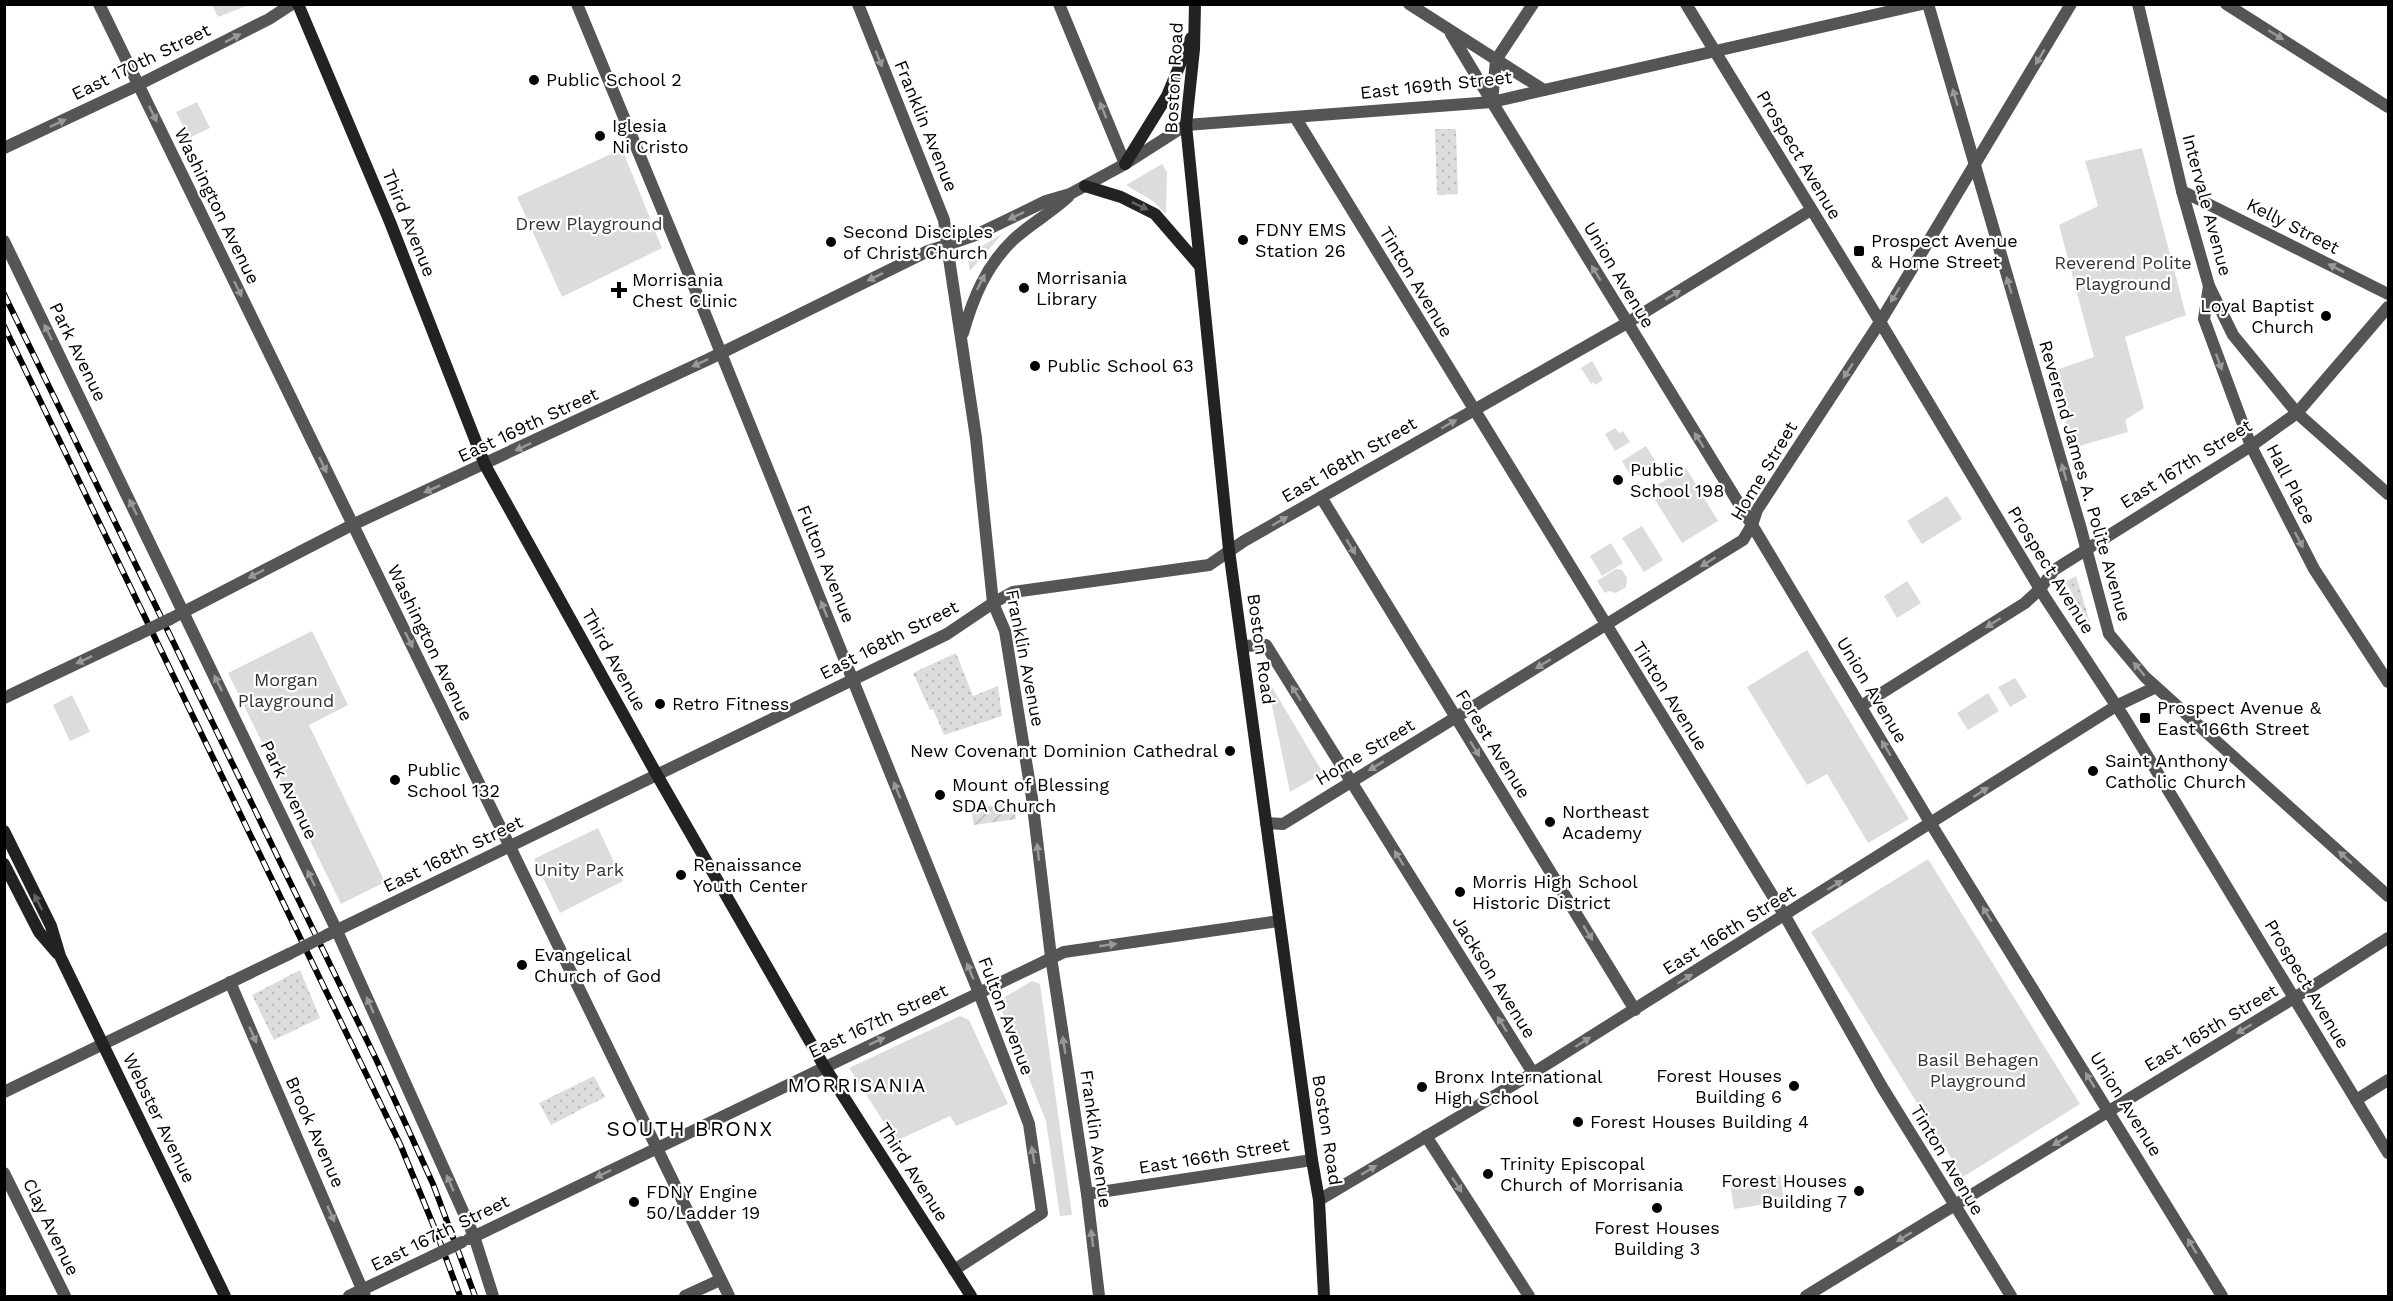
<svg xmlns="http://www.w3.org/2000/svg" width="2393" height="1301" font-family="'Work Sans',sans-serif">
	<defs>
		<pattern id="grass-dots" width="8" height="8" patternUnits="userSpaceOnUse" patternTransform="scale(1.5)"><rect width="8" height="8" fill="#dcdcdc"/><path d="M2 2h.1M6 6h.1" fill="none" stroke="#bbb" stroke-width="1.8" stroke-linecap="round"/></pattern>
		<pattern id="garden-furrows" width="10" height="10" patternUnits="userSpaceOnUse" patternTransform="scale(1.5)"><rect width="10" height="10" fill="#dcdcdc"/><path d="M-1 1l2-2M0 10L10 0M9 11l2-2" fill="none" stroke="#bbb"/></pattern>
	</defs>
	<rect width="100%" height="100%" fill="#fff"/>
	<g fill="url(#grass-dots)">
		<path d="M 1435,129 L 1456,129 L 1458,194 L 1437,195 Z"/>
		<path d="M 2076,576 L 2090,623 L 2065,582 Z"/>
		<path d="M 956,653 L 973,696 L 998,686 L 1002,716 L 944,735 L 933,709 L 930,710 L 913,673 Z"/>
		<path d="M 300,970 L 320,1018 L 274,1040 L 252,995 Z"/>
		<path d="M 594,1076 L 605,1097 L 551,1125 L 539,1103 Z"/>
	</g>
	<g fill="#dcdcdc">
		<path d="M 212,5 L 249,5 L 218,17 Z"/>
		<path d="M 197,102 L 210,128 L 189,138 L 176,112 Z"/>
		<path d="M 2142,148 L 2186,315 L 2125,337 L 2144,408 L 2125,420 L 2128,432 L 2072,448 L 2053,371 L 2094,357 L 2059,225 L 2098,206 L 2085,161 Z"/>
		<path d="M 622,149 L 662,248 L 562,297 L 517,197 Z"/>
		<path d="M 1162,164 L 1167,172 L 1166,214 L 1153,201 L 1126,185 Z"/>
		<path d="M 1002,234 L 970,271 L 967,255 Z"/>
		<path d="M 1592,361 L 1603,380 L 1595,385 L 1593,382 L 1591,384 L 1581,368 Z"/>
		<path d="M 1615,428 L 1619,433 L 1623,431 L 1630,442 L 1615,451 L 1605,434 Z"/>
		<path d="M 1646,446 L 1660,469 L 1646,477 L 1635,474 L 1631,476 L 1622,461 Z"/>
		<path d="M 1686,468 L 1718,521 L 1682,543 L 1649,490 Z"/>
		<path d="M 1947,496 L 1962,519 L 1922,544 L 1907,521 Z"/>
		<path d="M 1642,526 L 1663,560 L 1644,572 L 1622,538 Z"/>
		<path d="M 1611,543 L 1623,563 L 1602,576 L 1590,556 Z"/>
		<path d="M 1616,569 L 1622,570 L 1627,578 L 1626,587 L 1616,593 L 1609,591 L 1605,593 L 1597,581 Z"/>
		<path d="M 1907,581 L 1921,603 L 1897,618 L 1884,596 Z"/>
		<path d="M 312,631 L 348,705 L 309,725 L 385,882 L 341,904 L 228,673 Z"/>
		<path d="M 1807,650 L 1909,819 L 1868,843 L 1827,774 L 1807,785 L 1747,687 Z"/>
		<path d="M 1266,677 L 1323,773 L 1290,792 Z"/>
		<path d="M 2015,678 L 2027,697 L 2010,707 L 1998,687 Z"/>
		<path d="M 1988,693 L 1999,711 L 1968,730 L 1957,713 Z"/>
		<path d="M 72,695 L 90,732 L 70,741 L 53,705 Z"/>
		<path d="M 598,828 L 623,881 L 560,913 L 534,859 Z"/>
		<path d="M 1928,859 L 2080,1104 L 1963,1177 L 1811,932 Z"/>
		<path d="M 1032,981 L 1040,984 L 1072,1215 L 1060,1216 L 1046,1121 L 998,1001 Z"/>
		<path d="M 960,1016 L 969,1020 L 1008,1104 L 956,1126 L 950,1116 L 896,1141 L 849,1068 Z"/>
		<path d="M 1780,1175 L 1784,1201 L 1734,1209 L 1730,1184 Z"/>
	</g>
	<path fill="url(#garden-furrows)" d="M 1013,802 L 1016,819 L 974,825 L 971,809 Z"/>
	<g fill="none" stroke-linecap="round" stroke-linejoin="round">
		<g stroke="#555" stroke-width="12">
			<path d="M 99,4 L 729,1296"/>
			<path d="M 577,4 L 702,306 L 979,993 L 1029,1124 L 1042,1213 L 954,1270"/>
			<path d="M 1059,4 L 1125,164"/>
			<path d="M 1409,4 L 1544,90"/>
			<path d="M 1533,4 L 1496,60 L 1492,102 L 1752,525 L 1931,824 L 2222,1296"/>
			<path d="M 1928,4 L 2081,529 L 2109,634 L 2145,677 L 2388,896"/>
			<path d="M 2138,4 L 2182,191 L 2209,286 L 2233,335 L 2297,413 L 2388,494"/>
			<path d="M 2226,4 L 2388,107"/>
			<path d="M 1451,34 L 1492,102"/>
			<path d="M 1295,117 L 1785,916 L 1882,1087 L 2011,1296"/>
			<path d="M 4,148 L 138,85 L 269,19 L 292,4"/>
			<path d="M 2182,191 L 2388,294"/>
			<path d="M 4,241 L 337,931 L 474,1236 L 493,1296"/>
			<path d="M 2209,286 L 2204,319 L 2251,446 L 2314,569 L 2388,682"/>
			<path d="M 1321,497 L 1635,1010"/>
			<path d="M 170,619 L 352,525 L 709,359 L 928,251 L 947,245 L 944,220 L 858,4"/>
			<path d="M 1242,646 L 1266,645 L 1533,1073"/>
			<path d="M 4,698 L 137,635"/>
			<path d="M 1861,706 L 2025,603 L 2040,589 L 2054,570 L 2251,446 L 2297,413 L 2388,307"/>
			<path d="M 1266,823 L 1283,824 L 1743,540 L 1752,525 L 1757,510 L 1880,322 L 2071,4"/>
			<path d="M 230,982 L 365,1296"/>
			<path d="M 2356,1100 L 2388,1080"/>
			<path d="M 1426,1136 L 1529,1296"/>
			<path d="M 4,1173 L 65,1296"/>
			<path d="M 1087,1194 L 1312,1160"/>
			<path d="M 1319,1200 L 1533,1073 L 2116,706 L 2156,687"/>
			<path d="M 469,1239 L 1064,952 L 1279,921"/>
			<path d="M 349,1296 L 433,1256"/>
			<path d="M 685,1296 L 720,1280"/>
			<path d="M 1099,1296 L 1087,1194 L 1051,957 L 1032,798 L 1005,631 L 993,603 L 1013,592 L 1209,565 L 1244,541 L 1627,323 L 1811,210"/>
			<path d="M 1806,1296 L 2294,998 L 2388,938"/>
		</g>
		<g stroke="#555" stroke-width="12">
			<path d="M 1686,4 L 1870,305 L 2046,599 L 2125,719 L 2388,1153"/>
			<path d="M 963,333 C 973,298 986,266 1013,240 C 1030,224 1051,213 1068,197"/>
			<path d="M 327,935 L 947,634 L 993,603 L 976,438 L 947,245 L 978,234 L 1046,201 L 1070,194 L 1125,164 L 1186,125 L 1492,102 L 1922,4"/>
			<path d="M 4,1092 L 289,954"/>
		</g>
		<g stroke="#222" stroke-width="12">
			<path d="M 298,4 L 390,222 L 485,465 L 657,775 L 824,1066 L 971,1296"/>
			<path d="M 1195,4 L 1194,49 L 1186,125 L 1229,550 L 1312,1160 L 1319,1200 L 1324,1296"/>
			<path d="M 1125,164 L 1167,96 L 1191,38"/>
			<path d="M 1085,186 L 1121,197 L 1155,214 L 1200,266"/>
			<path d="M 4,831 L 51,926 L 60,956 L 225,1296"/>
			<path d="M 4,864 L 39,932 L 57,953"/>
		</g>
		<defs>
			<g id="rail">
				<path d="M 4,294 L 376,1059 L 433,1184 L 475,1296"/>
				<path d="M 4,326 L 400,1144 L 437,1234 L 460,1296"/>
			</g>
		</defs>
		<use href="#rail" stroke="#000" stroke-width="6"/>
		<use href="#rail" stroke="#fff" stroke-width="4" stroke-dasharray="11" stroke-linecap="butt"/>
		<g stroke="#555" stroke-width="12">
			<path d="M 137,635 L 170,619"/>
			<path d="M 433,1256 L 462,1242"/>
		</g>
		<path stroke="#555" stroke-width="12" d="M 289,954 L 327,935"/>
	</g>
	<defs><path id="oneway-solid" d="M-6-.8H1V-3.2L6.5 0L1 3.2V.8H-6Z" transform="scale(1.5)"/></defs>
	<g fill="#999">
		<use href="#oneway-solid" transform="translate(2276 35) rotate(32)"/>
		<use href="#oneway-solid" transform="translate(233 38) rotate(-27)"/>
		<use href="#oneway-solid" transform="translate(2040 57) rotate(121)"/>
		<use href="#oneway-solid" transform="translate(879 59) rotate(68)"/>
		<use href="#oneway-solid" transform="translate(1955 97) rotate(-106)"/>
		<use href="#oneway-solid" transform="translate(1103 110) rotate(-112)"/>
		<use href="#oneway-solid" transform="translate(153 114) rotate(64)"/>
		<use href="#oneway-solid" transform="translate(58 123) rotate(-25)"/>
		<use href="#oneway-solid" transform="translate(1016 216) rotate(154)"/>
		<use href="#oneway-solid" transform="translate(2336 268) rotate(-153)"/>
		<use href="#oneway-solid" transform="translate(1596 273) rotate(-121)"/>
		<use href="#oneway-solid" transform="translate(875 277) rotate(154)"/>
		<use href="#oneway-solid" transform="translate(981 282) rotate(-63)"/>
		<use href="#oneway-solid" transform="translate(2009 285) rotate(-106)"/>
		<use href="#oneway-solid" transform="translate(238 289) rotate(64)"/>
		<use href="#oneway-solid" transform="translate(1673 295) rotate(-31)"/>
		<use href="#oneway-solid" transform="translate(1895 295) rotate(121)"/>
		<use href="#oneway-solid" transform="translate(48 332) rotate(-116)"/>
		<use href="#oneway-solid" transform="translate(2219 362) rotate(70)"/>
		<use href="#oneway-solid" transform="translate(700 363) rotate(155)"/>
		<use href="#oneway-solid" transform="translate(1848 371) rotate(123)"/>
		<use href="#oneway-solid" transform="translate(1449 424) rotate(-30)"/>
		<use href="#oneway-solid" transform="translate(1699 440) rotate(-122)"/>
		<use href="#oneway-solid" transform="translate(523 447) rotate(155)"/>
		<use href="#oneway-solid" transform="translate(323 465) rotate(64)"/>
		<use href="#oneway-solid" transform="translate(2064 472) rotate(-106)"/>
		<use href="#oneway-solid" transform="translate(432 489) rotate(156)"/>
		<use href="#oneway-solid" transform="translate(133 507) rotate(-116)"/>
		<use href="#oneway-solid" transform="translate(1280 521) rotate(-30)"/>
		<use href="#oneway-solid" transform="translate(2299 540) rotate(63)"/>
		<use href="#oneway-solid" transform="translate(1351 547) rotate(59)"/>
		<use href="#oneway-solid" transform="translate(1708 562) rotate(148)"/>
		<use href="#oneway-solid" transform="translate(256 574) rotate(153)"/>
		<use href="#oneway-solid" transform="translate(824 609) rotate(-112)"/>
		<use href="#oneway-solid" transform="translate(1993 623) rotate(148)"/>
		<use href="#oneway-solid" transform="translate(409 640) rotate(64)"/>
		<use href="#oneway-solid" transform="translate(84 660) rotate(155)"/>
		<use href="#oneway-solid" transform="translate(1543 664) rotate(149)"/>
		<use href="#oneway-solid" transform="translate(2139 669) rotate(-130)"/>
		<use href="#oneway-solid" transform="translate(218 683) rotate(-116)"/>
		<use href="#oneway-solid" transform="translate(1296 693) rotate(-122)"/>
		<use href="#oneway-solid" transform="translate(1886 748) rotate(-121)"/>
		<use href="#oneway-solid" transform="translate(1475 749) rotate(58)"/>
		<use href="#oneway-solid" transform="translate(1376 766) rotate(149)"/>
		<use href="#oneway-solid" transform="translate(897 790) rotate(-112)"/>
		<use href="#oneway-solid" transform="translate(1981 792) rotate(-33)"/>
		<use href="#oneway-solid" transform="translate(1038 852) rotate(-97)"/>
		<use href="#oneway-solid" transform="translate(2345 857) rotate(-138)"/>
		<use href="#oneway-solid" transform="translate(1399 858) rotate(-122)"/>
		<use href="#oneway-solid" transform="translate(311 878) rotate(-116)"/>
		<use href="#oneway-solid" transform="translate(1835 885) rotate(-32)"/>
		<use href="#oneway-solid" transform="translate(1987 914) rotate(-122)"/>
		<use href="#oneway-solid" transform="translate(1588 933) rotate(58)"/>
		<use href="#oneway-solid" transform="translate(1108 945) rotate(-8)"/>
		<use href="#oneway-solid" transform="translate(970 971) rotate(-112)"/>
		<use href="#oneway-solid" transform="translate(1685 979) rotate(-32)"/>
		<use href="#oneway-solid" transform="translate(370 1005) rotate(-114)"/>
		<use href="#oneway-solid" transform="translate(1502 1024) rotate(-122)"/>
		<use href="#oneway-solid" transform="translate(2244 1029) rotate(149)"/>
		<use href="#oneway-solid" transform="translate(253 1035) rotate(66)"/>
		<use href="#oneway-solid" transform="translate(877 1041) rotate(-25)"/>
		<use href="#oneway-solid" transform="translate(1583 1042) rotate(-32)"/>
		<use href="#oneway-solid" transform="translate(1064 1045) rotate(-99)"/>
		<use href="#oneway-solid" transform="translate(2090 1080) rotate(-122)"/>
		<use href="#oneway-solid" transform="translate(2060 1141) rotate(149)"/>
		<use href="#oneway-solid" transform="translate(1033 1155) rotate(-99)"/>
		<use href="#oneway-solid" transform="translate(1369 1170) rotate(-31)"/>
		<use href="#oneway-solid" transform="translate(603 1174) rotate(154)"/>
		<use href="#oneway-solid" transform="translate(450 1183) rotate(-114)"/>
		<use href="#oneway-solid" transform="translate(1457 1185) rotate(57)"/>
		<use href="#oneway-solid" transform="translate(331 1214) rotate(66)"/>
		<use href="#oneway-solid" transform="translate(1904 1237) rotate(149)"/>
		<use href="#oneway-solid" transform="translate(1092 1238) rotate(-97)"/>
		<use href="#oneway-solid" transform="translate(2192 1246) rotate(-121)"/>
	</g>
	<g fill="#646464">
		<use href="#oneway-solid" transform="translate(1140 206) rotate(25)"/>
		<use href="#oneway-solid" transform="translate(38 902) rotate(-117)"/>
	</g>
	<g fill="#000" stroke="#fff" stroke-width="2">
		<circle cx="534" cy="80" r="6"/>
		<circle cx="600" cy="136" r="6"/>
		<circle cx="1243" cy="240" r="6"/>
		<circle cx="831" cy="242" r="6"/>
		<rect x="1853" y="245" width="12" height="12" rx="3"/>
		<circle cx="1024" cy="288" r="6"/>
		<path d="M616 281h6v6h6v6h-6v6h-6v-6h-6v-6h6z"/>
		<circle cx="2326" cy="316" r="6"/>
		<circle cx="1035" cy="366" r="6"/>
		<circle cx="1618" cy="480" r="6"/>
		<circle cx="660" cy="704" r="6"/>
		<rect x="2139" y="712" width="12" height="12" rx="3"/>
		<circle cx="1230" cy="751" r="6"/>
		<circle cx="2093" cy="771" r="6"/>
		<circle cx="395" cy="780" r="6"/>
		<circle cx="940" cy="795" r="6"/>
		<circle cx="1550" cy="822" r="6"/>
		<circle cx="681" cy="875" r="6"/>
		<circle cx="1460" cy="892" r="6"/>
		<circle cx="522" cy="965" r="6"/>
		<circle cx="1794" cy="1086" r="6"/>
		<circle cx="1422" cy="1087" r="6"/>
		<circle cx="1578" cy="1122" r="6"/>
		<circle cx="1488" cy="1174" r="6"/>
		<circle cx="1859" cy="1191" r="6"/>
		<circle cx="634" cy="1202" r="6"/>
		<circle cx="1657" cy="1208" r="6"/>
	</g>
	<g text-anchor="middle" stroke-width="4.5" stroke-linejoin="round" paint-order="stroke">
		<g font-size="18" fill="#000" stroke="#fff">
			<text transform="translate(141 62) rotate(-26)" y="6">East 170th Street</text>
			<text transform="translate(1174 78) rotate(-87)" y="6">Boston Road</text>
			<text transform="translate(1436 85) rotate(-6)" y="6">East 169th Street</text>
			<text transform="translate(926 126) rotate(68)" y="6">Franklin Avenue</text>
			<text transform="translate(1799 155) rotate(59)" y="6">Prospect Avenue</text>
			<text transform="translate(2207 205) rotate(75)" y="6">Intervale Avenue</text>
			<text transform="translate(217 206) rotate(64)" y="6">Washington Avenue</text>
			<text transform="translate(409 223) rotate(68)" y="6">Third Avenue</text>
			<text transform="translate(2293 226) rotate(27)" y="6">Kelly Street</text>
			<text transform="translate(1619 275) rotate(59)" y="6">Union Avenue</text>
			<text transform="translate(1416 282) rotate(59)" y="6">Tinton Avenue</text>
			<text transform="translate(78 352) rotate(64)" y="6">Park Avenue</text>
			<text transform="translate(528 425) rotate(-25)" y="6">East 169th Street</text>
			<text transform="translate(1349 460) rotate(-30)" y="6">East 168th Street</text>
			<text transform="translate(2186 464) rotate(-32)" y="6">East 167th Street</text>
			<text transform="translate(1764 471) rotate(-59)" y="6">Home Street</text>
			<text transform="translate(2085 481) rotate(74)" y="6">Reverend James A. Polite Avenue</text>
			<text transform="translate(2291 484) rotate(63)" y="6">Hall Place</text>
			<text transform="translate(826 564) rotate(68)" y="6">Fulton Avenue</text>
			<text transform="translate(2051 570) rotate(58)" y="6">Prospect Avenue</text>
			<text transform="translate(889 640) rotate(-27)" y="6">East 168th Street</text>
			<text transform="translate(430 643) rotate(64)" y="6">Washington Avenue</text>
			<text transform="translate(1261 649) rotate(82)" y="6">Boston Road</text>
			<text transform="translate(1025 658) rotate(79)" y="6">Franklin Avenue</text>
			<text transform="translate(614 660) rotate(61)" y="6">Third Avenue</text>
			<text transform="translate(1872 690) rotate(59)" y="6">Union Avenue</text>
			<text transform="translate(1670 696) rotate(58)" y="6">Tinton Avenue</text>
			<text transform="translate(1493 744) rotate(58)" y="6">Forest Avenue</text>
			<text transform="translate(1365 752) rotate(-31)" y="6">Home Street</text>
			<text transform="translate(289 790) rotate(64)" y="6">Park Avenue</text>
			<text transform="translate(453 854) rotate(-26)" y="6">East 168th Street</text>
			<text transform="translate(1729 930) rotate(-32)" y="6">East 166th Street</text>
			<text transform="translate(1494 977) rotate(58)" y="6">Jackson Avenue</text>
			<text transform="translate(2307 984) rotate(59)" y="6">Prospect Avenue</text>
			<text transform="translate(1006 1016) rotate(69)" y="6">Fulton Avenue</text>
			<text transform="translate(878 1021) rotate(-25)" y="6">East 167th Street</text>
			<text transform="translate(2211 1028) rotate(-31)" y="6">East 165th Street</text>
			<text transform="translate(2126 1104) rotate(58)" y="6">Union Avenue</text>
			<text transform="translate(159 1118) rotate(64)" y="6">Webster Avenue</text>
			<text transform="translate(1327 1130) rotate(81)" y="6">Boston Road</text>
			<text transform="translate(315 1132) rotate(66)" y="6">Brook Avenue</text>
			<text transform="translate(1096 1139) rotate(82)" y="6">Franklin Avenue</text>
			<text transform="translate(1214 1156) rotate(-9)" y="6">East 166th Street</text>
			<text transform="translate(1947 1160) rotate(59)" y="6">Tinton Avenue</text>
			<text transform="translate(913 1172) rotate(57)" y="6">Third Avenue</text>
			<text transform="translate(51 1227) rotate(64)" y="6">Clay Avenue</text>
			<text transform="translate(440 1233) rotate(-26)" y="6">East 167th Street</text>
		</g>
		<g font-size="18" fill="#000" stroke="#fff" text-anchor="start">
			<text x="546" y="86">Public School 2</text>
			<text x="612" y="132">Iglesia<tspan x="612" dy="21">Ni Cristo</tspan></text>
			<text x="1255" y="236">FDNY EMS<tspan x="1255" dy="21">Station 26</tspan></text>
			<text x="843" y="238">Second Disciples<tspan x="843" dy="21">of Christ Church</tspan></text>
			<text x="1871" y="247">Prospect Avenue<tspan x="1871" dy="21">&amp; Home Street</tspan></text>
			<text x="1036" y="284">Morrisania<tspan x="1036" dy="21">Library</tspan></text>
			<text x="632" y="286">Morrisania<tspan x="632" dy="21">Chest Clinic</tspan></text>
			<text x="2314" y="312" text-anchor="end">Loyal Baptist<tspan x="2314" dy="21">Church</tspan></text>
			<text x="1047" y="372">Public School 63</text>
			<text x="1630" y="476">Public<tspan x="1630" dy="21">School 198</tspan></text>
			<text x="672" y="710">Retro Fitness</text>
			<text x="2157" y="714">Prospect Avenue &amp;<tspan x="2157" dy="21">East 166th Street</tspan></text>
			<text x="1218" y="757" text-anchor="end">New Covenant Dominion Cathedral</text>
			<text x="2105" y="767">Saint Anthony<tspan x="2105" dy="21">Catholic Church</tspan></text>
			<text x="407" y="776">Public<tspan x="407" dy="21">School 132</tspan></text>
			<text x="952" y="791">Mount of Blessing<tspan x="952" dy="21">SDA Church</tspan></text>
			<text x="1562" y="818">Northeast<tspan x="1562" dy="21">Academy</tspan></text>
			<text x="693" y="871">Renaissance<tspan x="693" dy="21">Youth Center</tspan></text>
			<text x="1472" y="888">Morris High School<tspan x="1472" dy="21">Historic District</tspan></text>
			<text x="534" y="961">Evangelical<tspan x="534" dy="21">Church of God</tspan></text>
			<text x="1782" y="1082" text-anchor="end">Forest Houses<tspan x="1782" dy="21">Building 6</tspan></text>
			<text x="1434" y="1083">Bronx International<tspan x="1434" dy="21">High School</tspan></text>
			<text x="1590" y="1128">Forest Houses Building 4</text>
			<text x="1500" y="1170">Trinity Episcopal<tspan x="1500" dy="21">Church of Morrisania</tspan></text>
			<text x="1847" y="1187" text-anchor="end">Forest Houses<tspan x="1847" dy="21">Building 7</tspan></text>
			<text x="646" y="1198">FDNY Engine<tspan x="646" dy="21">50/Ladder 19</tspan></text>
			<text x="1657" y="1234" text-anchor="middle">Forest Houses<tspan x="1657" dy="21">Building 3</tspan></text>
		</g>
		<g font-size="18" fill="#333" stroke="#fff">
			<text x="589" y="230">Drew Playground</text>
			<text x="2123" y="269">Reverend Polite<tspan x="2123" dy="21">Playground</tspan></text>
			<text x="286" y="686">Morgan<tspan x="286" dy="21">Playground</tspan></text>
			<text x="579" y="876">Unity Park</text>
			<text x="1978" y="1066">Basil Behagen<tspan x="1978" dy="21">Playground</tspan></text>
		</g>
		<g font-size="20" letter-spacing="1.5" fill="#000" stroke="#fff">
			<text x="857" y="1092">MORRISANIA</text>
		</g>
		<g font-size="21" letter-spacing="1.5" fill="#000" stroke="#fff">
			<text x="690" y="1136">SOUTH BRONX</text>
		</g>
	</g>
	<rect width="2393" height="1301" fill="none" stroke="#000000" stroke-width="12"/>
</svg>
